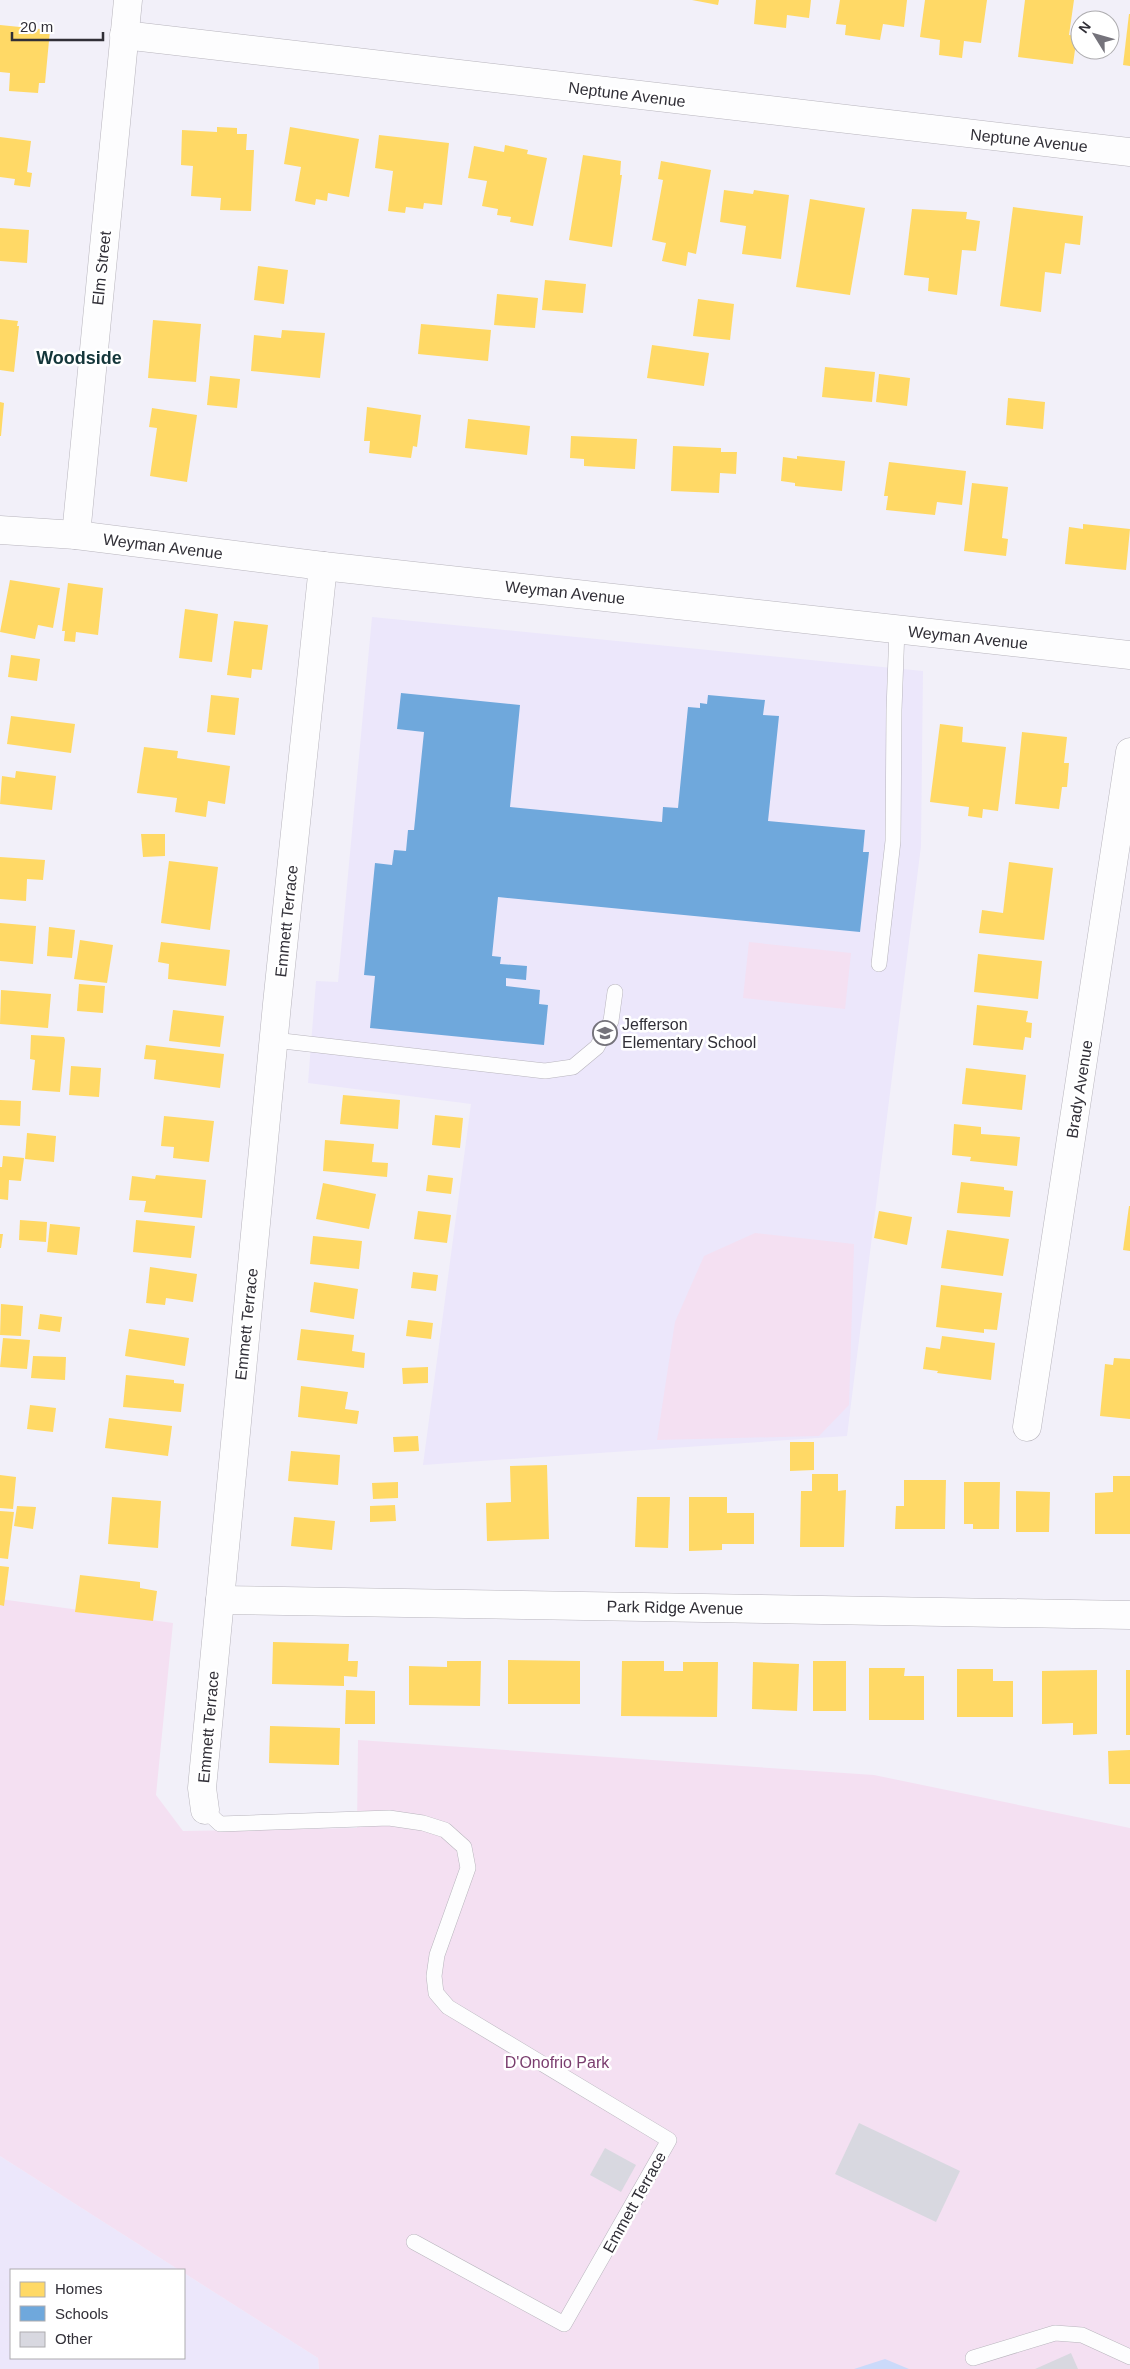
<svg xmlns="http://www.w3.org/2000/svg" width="1130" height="2369" font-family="Helvetica,sans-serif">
	<rect width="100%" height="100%" fill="#f2f0f9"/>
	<g fill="#ece7fb">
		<path d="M 372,617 L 923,671 L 921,846 L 847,1436 L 423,1465 L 471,1104 L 308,1083 L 316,981 L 338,982 Z"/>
		<path d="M 0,2156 L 179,2270 L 11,2270 L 11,2358 L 184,2358 L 184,2273 L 318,2358 L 319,2369 L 0,2369 Z"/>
	</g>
	<g fill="#f4e0f2">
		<path d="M 749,942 L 851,953 L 845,1009 L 743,998 Z"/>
		<path d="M 755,1233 L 854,1244 L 849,1405 L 819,1436 L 657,1440 L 675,1322 L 704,1256 Z"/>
		<path d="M 0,1599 L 173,1623 L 156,1795 L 183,1831 L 357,1828 L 358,1740 L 874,1775 L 1130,1828 L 1130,2369 L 319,2369 L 318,2358 L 184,2273 L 184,2270 L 179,2270 L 0,2156 Z"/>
	</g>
	<path fill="#cbdafa" d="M 885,2359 L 909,2369 L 854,2369 Z"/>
	<g fill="#ffd966">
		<path d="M 692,0 L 719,0 L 718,5 Z"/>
		<path d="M 756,0 L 811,0 L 809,18 L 787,15 L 786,28 L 754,24 Z"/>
		<path d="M 840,0 L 907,0 L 904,27 L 883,24 L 880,40 L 845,35 L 846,25 L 836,24 Z"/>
		<path d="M 925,0 L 987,0 L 981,43 L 964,41 L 962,58 L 939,55 L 940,40 L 920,37 Z"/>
		<path d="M 1025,0 L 1074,0 L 1069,35 L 1077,36 L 1073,64 L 1018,57 Z"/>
		<path d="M 1129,14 L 1130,14 L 1130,66 L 1123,65 Z"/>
		<path d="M 0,25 L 50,30 L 45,83 L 39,83 L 38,93 L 9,91 L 10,73 L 0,72 Z"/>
		<path d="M 217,127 L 237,128 L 237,134 L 247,134 L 246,150 L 254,150 L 251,211 L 220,210 L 221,198 L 191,196 L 193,166 L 181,165 L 182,130 L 217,132 Z"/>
		<path d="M 290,127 L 359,139 L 349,197 L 328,193 L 327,201 L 316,199 L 315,205 L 295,201 L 301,167 L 284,164 Z"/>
		<path d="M 379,135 L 449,143 L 442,205 L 424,203 L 423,209 L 406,207 L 405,213 L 388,211 L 393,171 L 375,168 Z"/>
		<path d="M 0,137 L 31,141 L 27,172 L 32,173 L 30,187 L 14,185 L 15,179 L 0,177 Z"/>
		<path d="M 505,145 L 528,150 L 527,154 L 547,158 L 533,226 L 510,222 L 511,217 L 497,215 L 498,209 L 482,206 L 487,181 L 468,178 L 474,146 L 504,152 Z"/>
		<path d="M 583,155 L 621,161 L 620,175 L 622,175 L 612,247 L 569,240 Z"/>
		<path d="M 661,161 L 711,170 L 696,254 L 688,252 L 686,266 L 662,261 L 666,243 L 652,240 L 663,180 L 658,179 Z"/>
		<path d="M 724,190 L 753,194 L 754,190 L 789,195 L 781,259 L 742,254 L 746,226 L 720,222 Z"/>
		<path d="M 810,199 L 865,208 L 850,295 L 796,287 Z"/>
		<path d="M 1013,207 L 1083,216 L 1080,245 L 1065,243 L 1061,274 L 1045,272 L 1041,312 L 1000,306 Z"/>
		<path d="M 912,209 L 967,212 L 966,219 L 980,221 L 976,251 L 962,250 L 957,295 L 928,291 L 929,278 L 904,275 Z"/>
		<path d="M 0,228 L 29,230 L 27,263 L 0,261 Z"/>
		<path d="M 258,266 L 288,270 L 284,304 L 254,300 Z"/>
		<path d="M 545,280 L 586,284 L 583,313 L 542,310 Z"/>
		<path d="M 497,294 L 538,298 L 535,328 L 494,325 Z"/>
		<path d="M 698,299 L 734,304 L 730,340 L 693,336 Z"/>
		<path d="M 0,319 L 18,321 L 17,326 L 19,326 L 14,372 L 0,370 Z"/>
		<path d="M 153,320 L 201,324 L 196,382 L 148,378 Z"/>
		<path d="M 421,324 L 491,330 L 488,361 L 418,354 Z"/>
		<path d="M 282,330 L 325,333 L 320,378 L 251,371 L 254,335 L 281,338 Z"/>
		<path d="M 652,345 L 709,353 L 704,386 L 647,378 Z"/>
		<path d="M 825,367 L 875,372 L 872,402 L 822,397 Z"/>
		<path d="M 879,374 L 910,378 L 907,406 L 876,402 Z"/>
		<path d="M 210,376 L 240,379 L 237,408 L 207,405 Z"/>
		<path d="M 1008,398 L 1045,402 L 1043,429 L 1006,425 Z"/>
		<path d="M 0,402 L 4,403 L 1,436 L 0,436 Z"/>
		<path d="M 367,407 L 421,415 L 417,447 L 413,446 L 411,458 L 369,453 L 370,441 L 364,441 Z"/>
		<path d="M 152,408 L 197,415 L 187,482 L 150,476 L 157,428 L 149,427 Z"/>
		<path d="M 468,419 L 530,426 L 527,455 L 465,448 Z"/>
		<path d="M 571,436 L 637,439 L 635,469 L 584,466 L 584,459 L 570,458 Z"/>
		<path d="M 673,446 L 721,448 L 721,452 L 737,452 L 736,474 L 720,473 L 719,493 L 671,491 Z"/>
		<path d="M 797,456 L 845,461 L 842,491 L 795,486 L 795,483 L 781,481 L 783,457 L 797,459 Z"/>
		<path d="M 889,462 L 966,471 L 962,505 L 937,502 L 935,515 L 886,510 L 888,496 L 884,496 Z"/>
		<path d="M 972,483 L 1008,487 L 1002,538 L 1008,539 L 1006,556 L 964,551 Z"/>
		<path d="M 1083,524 L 1130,529 L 1126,570 L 1065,564 L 1069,527 L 1083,529 Z"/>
		<path d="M 10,580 L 60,588 L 53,628 L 38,625 L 35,639 L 0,632 Z"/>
		<path d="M 68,583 L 103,588 L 98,635 L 76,632 L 75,642 L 64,641 L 65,631 L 62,631 Z"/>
		<path d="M 185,609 L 218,614 L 212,662 L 179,658 Z"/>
		<path d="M 234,621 L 268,625 L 262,670 L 252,669 L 251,678 L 227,675 Z"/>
		<path d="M 11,655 L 40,659 L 37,681 L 8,677 Z"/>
		<path d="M 211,695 L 239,698 L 235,735 L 207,732 Z"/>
		<path d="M 11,716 L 75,724 L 71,753 L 7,744 Z"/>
		<path d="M 940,724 L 963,727 L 962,742 L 1006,747 L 998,811 L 983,809 L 982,818 L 968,816 L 969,807 L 930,802 Z"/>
		<path d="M 1022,732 L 1067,737 L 1064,763 L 1069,763 L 1067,787 L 1062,787 L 1059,809 L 1015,804 Z"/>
		<path d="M 144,747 L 178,751 L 177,758 L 230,766 L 225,804 L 208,801 L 206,817 L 175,812 L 177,798 L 137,793 Z"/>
		<path d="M 16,771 L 56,776 L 52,810 L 0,804 L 2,776 L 15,778 Z"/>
		<path d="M 141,834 L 165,834 L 165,856 L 143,857 Z"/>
		<path d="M 0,857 L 45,860 L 43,880 L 27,879 L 26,901 L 0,899 Z"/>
		<path d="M 169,861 L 218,867 L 210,930 L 161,923 Z"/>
		<path d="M 1009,862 L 1053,868 L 1044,940 L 979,933 L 982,910 L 1003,913 Z"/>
		<path d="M 0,923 L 36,926 L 33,964 L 0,961 Z"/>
		<path d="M 49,927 L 75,930 L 72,958 L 47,956 Z"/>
		<path d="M 80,940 L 113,945 L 107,983 L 74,979 Z"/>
		<path d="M 161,942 L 230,950 L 226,986 L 168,979 L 169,964 L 158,962 Z"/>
		<path d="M 978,954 L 1042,961 L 1038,999 L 974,992 Z"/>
		<path d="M 79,984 L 105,986 L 103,1013 L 77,1011 Z"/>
		<path d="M 1,990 L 51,994 L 48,1028 L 0,1024 Z"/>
		<path d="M 977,1005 L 1028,1011 L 1026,1022 L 1032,1023 L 1031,1038 L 1025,1037 L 1023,1050 L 973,1045 Z"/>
		<path d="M 173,1010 L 224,1016 L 220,1047 L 169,1041 Z"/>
		<path d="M 31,1035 L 64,1037 L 65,1040 L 60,1092 L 32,1090 L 35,1060 L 30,1059 Z"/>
		<path d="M 146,1045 L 224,1054 L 220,1088 L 154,1079 L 156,1060 L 144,1059 Z"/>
		<path d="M 71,1066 L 101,1068 L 99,1097 L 69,1095 Z"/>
		<path d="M 966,1068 L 1026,1075 L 1022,1110 L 962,1104 Z"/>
		<path d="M 343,1095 L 400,1100 L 398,1129 L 340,1124 Z"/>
		<path d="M 0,1100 L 21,1101 L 20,1126 L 0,1125 Z"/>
		<path d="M 435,1115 L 463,1118 L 460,1148 L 432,1145 Z"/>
		<path d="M 164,1116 L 214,1121 L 209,1162 L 173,1158 L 174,1147 L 161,1146 Z"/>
		<path d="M 954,1124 L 981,1127 L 981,1134 L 1020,1137 L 1017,1166 L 970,1161 L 971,1157 L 952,1155 Z"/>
		<path d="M 27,1133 L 56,1136 L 54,1162 L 25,1159 Z"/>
		<path d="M 325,1140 L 374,1144 L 372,1162 L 388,1163 L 387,1177 L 323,1171 Z"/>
		<path d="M 3,1156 L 24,1158 L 21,1181 L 9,1180 L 8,1200 L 0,1199 L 0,1167 L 2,1167 Z"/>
		<path d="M 156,1175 L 206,1180 L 202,1218 L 144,1212 L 146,1201 L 129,1200 L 132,1176 L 155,1179 Z"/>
		<path d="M 428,1175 L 453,1178 L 451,1194 L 426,1191 Z"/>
		<path d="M 961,1182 L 1004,1187 L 1004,1190 L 1013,1191 L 1010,1217 L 957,1213 Z"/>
		<path d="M 323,1183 L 376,1194 L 369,1229 L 316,1219 Z"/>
		<path d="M 1129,1206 L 1130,1206 L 1130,1251 L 1123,1250 Z"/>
		<path d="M 418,1211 L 451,1215 L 447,1243 L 414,1239 Z"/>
		<path d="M 879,1211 L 912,1217 L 907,1245 L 874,1238 Z"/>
		<path d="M 20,1220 L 47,1222 L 46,1242 L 19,1240 Z"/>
		<path d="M 136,1220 L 195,1226 L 191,1258 L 133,1252 Z"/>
		<path d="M 50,1224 L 80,1227 L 77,1255 L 47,1252 Z"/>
		<path d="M 947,1230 L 1009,1239 L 1003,1276 L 941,1268 Z"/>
		<path d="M 0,1234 L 3,1234 L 1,1248 L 0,1248 Z"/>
		<path d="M 313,1236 L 362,1241 L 359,1269 L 310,1264 Z"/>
		<path d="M 150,1267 L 197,1274 L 193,1302 L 166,1298 L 165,1305 L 146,1303 Z"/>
		<path d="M 413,1272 L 438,1275 L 436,1291 L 411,1288 Z"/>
		<path d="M 314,1282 L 358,1289 L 354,1319 L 310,1312 Z"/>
		<path d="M 941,1285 L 1002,1293 L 997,1330 L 984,1329 L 984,1333 L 936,1327 Z"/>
		<path d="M 1,1304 L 23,1306 L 21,1336 L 0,1335 Z"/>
		<path d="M 40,1314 L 62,1317 L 60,1332 L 38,1329 Z"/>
		<path d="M 408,1320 L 433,1323 L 431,1339 L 406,1336 Z"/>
		<path d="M 129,1329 L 189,1338 L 185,1366 L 125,1356 Z"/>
		<path d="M 301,1329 L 354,1335 L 352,1351 L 365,1353 L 364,1368 L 297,1360 Z"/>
		<path d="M 942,1336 L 995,1343 L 991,1380 L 937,1373 L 938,1371 L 923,1369 L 926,1347 L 940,1349 Z"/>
		<path d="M 3,1338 L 30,1340 L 27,1369 L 0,1367 Z"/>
		<path d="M 33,1356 L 66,1357 L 65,1380 L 31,1378 Z"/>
		<path d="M 1114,1358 L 1130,1359 L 1130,1419 L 1100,1416 L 1105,1364 L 1113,1365 Z"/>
		<path d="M 428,1367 L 428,1383 L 403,1384 L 402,1368 Z"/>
		<path d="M 126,1375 L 174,1380 L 174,1383 L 184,1384 L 181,1412 L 123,1407 Z"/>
		<path d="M 301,1386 L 348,1392 L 345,1409 L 359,1411 L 357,1424 L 298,1417 Z"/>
		<path d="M 30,1405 L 56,1408 L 53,1432 L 27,1429 Z"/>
		<path d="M 109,1418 L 172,1426 L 168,1456 L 105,1448 Z"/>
		<path d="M 418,1436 L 419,1451 L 394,1452 L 393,1437 Z"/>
		<path d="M 790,1442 L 814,1442 L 814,1470 L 790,1471 Z"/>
		<path d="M 291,1451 L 340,1455 L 338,1485 L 288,1481 Z"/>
		<path d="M 547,1465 L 549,1539 L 487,1541 L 486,1503 L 511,1502 L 510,1466 Z"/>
		<path d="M 812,1474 L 838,1474 L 838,1491 L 846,1490 L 844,1547 L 800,1547 L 801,1491 L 812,1491 Z"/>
		<path d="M 0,1475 L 16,1477 L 13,1509 L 0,1508 Z"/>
		<path d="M 1113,1476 L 1130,1476 L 1130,1534 L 1095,1534 L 1095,1493 L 1113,1492 Z"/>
		<path d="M 904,1480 L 946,1480 L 945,1529 L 895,1529 L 896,1506 L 904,1506 Z"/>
		<path d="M 398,1482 L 398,1498 L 373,1499 L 372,1483 Z"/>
		<path d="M 964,1482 L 1000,1482 L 999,1529 L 973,1529 L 973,1524 L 964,1524 Z"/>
		<path d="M 1016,1491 L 1050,1492 L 1049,1532 L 1016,1532 Z"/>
		<path d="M 112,1497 L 161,1501 L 158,1548 L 108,1544 Z"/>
		<path d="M 637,1497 L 670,1497 L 668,1548 L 635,1547 Z"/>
		<path d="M 689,1497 L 727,1497 L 727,1513 L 754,1513 L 754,1544 L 722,1544 L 722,1550 L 689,1551 Z"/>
		<path d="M 395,1505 L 396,1521 L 370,1522 L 370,1506 Z"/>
		<path d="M 17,1506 L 36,1507 L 33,1529 L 14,1526 Z"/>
		<path d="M 0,1511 L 14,1512 L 8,1559 L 0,1558 Z"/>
		<path d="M 294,1517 L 335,1521 L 332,1550 L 291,1546 Z"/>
		<path d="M 0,1566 L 9,1567 L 4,1606 L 0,1605 Z"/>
		<path d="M 80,1575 L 140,1582 L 140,1588 L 157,1591 L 153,1621 L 75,1612 Z"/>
		<path d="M 273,1642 L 349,1644 L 348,1661 L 358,1661 L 357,1677 L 344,1676 L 344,1686 L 272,1684 Z"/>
		<path d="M 508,1660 L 580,1661 L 580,1704 L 508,1704 Z"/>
		<path d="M 447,1661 L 481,1661 L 480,1706 L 409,1705 L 409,1666 L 447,1667 Z"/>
		<path d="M 622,1661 L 664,1661 L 664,1671 L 683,1671 L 683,1662 L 718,1662 L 717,1717 L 621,1716 Z"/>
		<rect x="813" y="1661" width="33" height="50"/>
		<path d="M 753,1662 L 799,1664 L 797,1711 L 752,1709 Z"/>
		<path d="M 869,1668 L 905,1668 L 904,1676 L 924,1676 L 924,1720 L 869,1720 Z"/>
		<path d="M 957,1669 L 993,1669 L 993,1681 L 1013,1681 L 1013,1717 L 957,1717 Z"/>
		<path d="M 1097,1670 L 1097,1734 L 1073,1735 L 1073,1723 L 1042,1724 L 1042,1671 Z"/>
		<rect x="1126" y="1670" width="4" height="65"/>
		<path d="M 346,1690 L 375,1691 L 375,1724 L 345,1724 Z"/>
		<path d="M 270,1726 L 340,1728 L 339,1765 L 269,1763 Z"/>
		<path d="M 1130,1750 L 1130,1784 L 1109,1784 L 1108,1751 Z"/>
	</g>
	<path fill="#6fa8dc" d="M 401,693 L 520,705 L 510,807 L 662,822 L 663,807 L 678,808 L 688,707 L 700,708 L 700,703 L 707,704 L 708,695 L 765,700 L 763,715 L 779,716 L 768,821 L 865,830 L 863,852 L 869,852 L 860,932 L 498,897 L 492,956 L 501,957 L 500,964 L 527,966 L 526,980 L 506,978 L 506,986 L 540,990 L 539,1004 L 548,1005 L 544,1045 L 370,1028 L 375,976 L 364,975 L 375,863 L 392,865 L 394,850 L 406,851 L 408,830 L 414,830 L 424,732 L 397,729 Z"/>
	<g fill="#d8d8e0">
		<path d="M 859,2123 L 960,2171 L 936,2222 L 835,2174 Z"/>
		<path d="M 605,2148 L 636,2165 L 621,2192 L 590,2175 Z"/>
		<path d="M 1071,2353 L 1078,2369 L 1035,2369 Z"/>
	</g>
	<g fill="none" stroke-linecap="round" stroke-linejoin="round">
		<defs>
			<g id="service">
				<path d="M 879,964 L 893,841 L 894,710 L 897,629"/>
				<path d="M 274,1040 L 545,1071 L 573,1067 L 597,1047 L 611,1021 L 615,992"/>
				<path d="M 205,1810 L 220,1824 L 389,1818 L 423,1823 L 445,1830 L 464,1847 L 468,1868 L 437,1955 L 434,1976 L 436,1993 L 448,2007 L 669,2140 L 564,2324 L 414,2242"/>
				<path d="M 973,2358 L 1055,2333 L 1082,2335 L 1130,2357"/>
			</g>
			<g id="minor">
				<path d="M 124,35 L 1130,152"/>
				<path d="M 1027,1427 L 1130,752"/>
				<path d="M 220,1600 L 1130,1615"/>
				<path d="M 205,1810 L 202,1788 L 277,1004 L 323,566"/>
			</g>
			<g id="tertiary">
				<path d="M 0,530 L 76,535 L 323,566 L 1130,655"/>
				<path d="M 76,535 L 128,0"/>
			</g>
		</defs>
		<use href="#service" stroke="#b8b5bd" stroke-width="16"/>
		<use href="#minor" stroke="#b8b5bd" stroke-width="29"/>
		<use href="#tertiary" stroke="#b8b5bd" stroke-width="29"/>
		<use href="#service" stroke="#fdfdfe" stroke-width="15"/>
		<use href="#minor" stroke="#fdfdfe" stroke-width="28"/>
		<use href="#tertiary" stroke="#fdfdfe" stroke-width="28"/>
	</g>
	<defs>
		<symbol id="school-ring" viewBox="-11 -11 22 22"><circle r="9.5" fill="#fff" stroke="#75737b" stroke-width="1.5"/><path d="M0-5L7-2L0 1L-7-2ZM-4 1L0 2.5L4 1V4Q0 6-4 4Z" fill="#75737b"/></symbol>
	</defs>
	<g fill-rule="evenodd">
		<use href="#school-ring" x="591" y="1019" width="28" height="28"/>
	</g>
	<g text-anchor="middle" stroke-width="5" stroke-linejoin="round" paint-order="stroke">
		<g font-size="16" fill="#312f37" stroke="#fff">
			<text transform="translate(627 94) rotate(7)" y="6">Neptune Avenue</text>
			<text transform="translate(1029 140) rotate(6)" y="6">Neptune Avenue</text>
			<text transform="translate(101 268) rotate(-84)" y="6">Elm Street</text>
			<text transform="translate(163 546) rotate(7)" y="6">Weyman Avenue</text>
			<text transform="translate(565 592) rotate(6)" y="6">Weyman Avenue</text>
			<text transform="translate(968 637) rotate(6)" y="6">Weyman Avenue</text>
			<text transform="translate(286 921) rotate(-84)" y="6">Emmett Terrace</text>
			<text transform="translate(1079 1089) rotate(-81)" y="6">Brady Avenue</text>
			<text transform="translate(246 1324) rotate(-84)" y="6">Emmett Terrace</text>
			<text transform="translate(675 1607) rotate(1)" y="6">Park Ridge Avenue</text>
			<text transform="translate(208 1727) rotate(-85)" y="6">Emmett Terrace</text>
			<text transform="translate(634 2202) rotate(-61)" y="6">Emmett Terrace</text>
		</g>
		<g font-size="16" fill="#312f37" stroke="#fff" text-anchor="start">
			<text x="622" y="1030">Jefferson<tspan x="622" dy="18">Elementary School</tspan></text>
		</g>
		<g font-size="16" fill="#7a3d6e" stroke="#fff">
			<text x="557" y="2068">D'Onofrio Park</text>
		</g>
		<g font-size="18" font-weight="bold" fill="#14363a" stroke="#fff">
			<text x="79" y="364">Woodside</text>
		</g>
	</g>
	<rect x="10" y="2269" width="175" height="90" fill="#ffffff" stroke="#adacaf"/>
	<rect x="20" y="2282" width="25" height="15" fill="#ffd966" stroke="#adacaf"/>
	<text x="55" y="2294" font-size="15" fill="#312f37">Homes</text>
	<rect x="20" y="2306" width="25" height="15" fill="#6fa8dc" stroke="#adacaf"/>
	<text x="55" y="2319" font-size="15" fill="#312f37">Schools</text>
	<rect x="20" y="2332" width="25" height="15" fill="#d8d8e0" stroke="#adacaf"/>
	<text x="55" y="2344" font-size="15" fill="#312f37">Other</text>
	<g transform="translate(1095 35) rotate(307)"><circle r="24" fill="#ffffff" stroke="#adacaf"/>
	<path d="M0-4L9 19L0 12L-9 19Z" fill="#75737b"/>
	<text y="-8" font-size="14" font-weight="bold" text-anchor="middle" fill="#312f37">N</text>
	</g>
	<path d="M12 32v8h91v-8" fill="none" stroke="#312f37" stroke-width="2.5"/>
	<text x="20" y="32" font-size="15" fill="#312f37" stroke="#ffffff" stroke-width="4" paint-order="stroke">20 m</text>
</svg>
